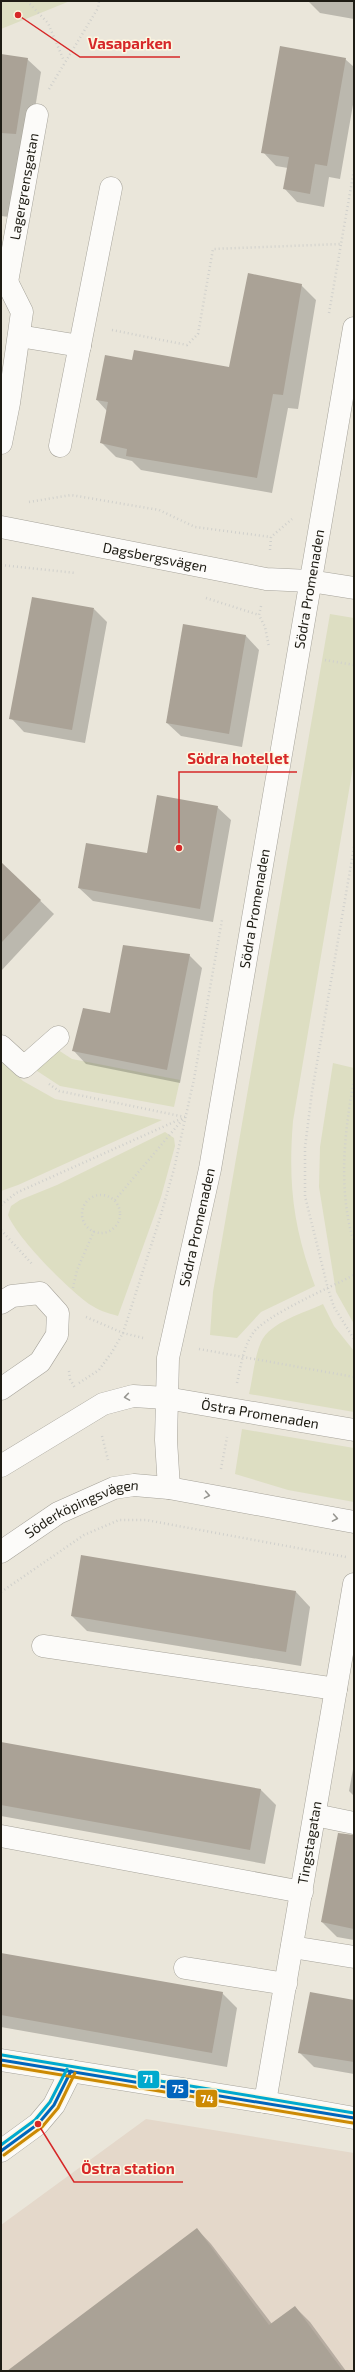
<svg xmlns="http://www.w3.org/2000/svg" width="355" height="2372" font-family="'Exo 2',sans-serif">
	<rect width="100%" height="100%" fill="#eae6da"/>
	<path fill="#e4d8ca" d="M 146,2119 L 354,2153 L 354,2371 L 1,2371 L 1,2225 Z"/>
	<g fill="#dddec2">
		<path d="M 1,1 L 70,1 L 1,29 Z"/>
		<path d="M 330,614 L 354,618 L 354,761 L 293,1121 C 288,1183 293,1227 315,1286 L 261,1312 L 237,1338 L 210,1335 L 213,1292 Z"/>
		<path d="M 55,1048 L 72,1059 L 180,1080 L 174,1107 L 60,1086 L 31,1067 Z"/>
		<path d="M 1,1061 L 23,1081 L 55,1099 L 162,1120 L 18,1185 L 1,1191 Z"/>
		<path d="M 333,1063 L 354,1068 L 354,1324 L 336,1292 L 319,1187 L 320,1147 Z"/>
		<path d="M 165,1132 L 174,1138 L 175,1146 L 161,1197 L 118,1316 C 107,1313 98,1310 89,1304 C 68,1289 17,1238 8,1215 L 11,1206 L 20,1200 L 57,1185 Z"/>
		<path d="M 323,1304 L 334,1326 L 354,1351 L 354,1412 L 249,1394 C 253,1378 254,1358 261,1342 C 270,1322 304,1313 323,1304 Z"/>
		<path d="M 242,1429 L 354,1448 L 354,1502 L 288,1490 L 235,1474 Z"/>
	</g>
	<g fill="#0003">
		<path d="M 308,1 L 354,1 L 354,19 L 320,13 Z"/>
		<path d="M 1,55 L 27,59 L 41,72 L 17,218 L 1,216 Z"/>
		<path d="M 345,59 L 354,67 L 354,99 L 340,179 L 329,177 L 324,207 L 297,202 L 284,188 L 288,168 L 276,166 L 263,152 Z"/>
		<path d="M 301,285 L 316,300 L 298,409 L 288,408 L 272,493 L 141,470 L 132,461 L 116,457 L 101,442 L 107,411 L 97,400 L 106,356 L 133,361 L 230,368 Z"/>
		<path d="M 94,609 L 107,622 L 85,743 L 24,732 L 11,718 Z"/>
		<path d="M 184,625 L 246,636 L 259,650 L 242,747 L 181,736 L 167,723 Z"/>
		<path d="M 217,807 L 231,820 L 213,922 L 93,901 L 79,888 L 148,854 Z"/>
		<path d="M 1,863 L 54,914 L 1,971 Z"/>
		<path d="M 189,955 L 202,968 L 180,1083 L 86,1064 L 73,1050 L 111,1015 Z"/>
		<path d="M 296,1592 L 310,1607 L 301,1666 L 87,1631 L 72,1616 Z"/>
		<path d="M 1,1743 L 261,1790 L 276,1805 L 265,1864 L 1,1816 Z"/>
		<path d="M 354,1764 L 354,1796 L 349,1791 Z"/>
		<path d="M 354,1863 L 354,1940 L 337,1937 L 322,1922 Z"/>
		<path d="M 1,1954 L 222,1993 L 237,2008 L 227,2067 L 1,2027 Z"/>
		<path d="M 354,2001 L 354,2074 L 314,2067 L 299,2052 Z"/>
		<path d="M 197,2229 L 211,2244 L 272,2324 L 295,2307 L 310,2322 L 346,2371 L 9,2371 Z"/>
	</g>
	<g fill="#aaa296">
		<path d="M 280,46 L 346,58 L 327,166 L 315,164 L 310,194 L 283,189 L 289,157 L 261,153 Z"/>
		<path d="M 1,54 L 28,58 L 16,134 L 1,133 Z"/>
		<path d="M 248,273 L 302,284 L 283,395 L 273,394 L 257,478 L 126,456 L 127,449 L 100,443 L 108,402 L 96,400 L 105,355 L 132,360 L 134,350 L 229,367 Z"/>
		<path d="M 32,597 L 94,608 L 72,730 L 9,719 Z"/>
		<path d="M 183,624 L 246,635 L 229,734 L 166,723 Z"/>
		<path d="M 157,795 L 218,806 L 200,909 L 78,888 L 86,843 L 147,853 Z"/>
		<path d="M 1,862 L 41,900 L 1,943 Z"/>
		<path d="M 123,945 L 190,954 L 167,1070 L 72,1051 L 83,1008 L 110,1013 Z"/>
		<path d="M 81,1555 L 296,1591 L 286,1652 L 71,1616 Z"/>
		<path d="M 1,1742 L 261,1789 L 250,1850 L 1,1805 Z"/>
		<path d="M 338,1833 L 354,1835 L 354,1929 L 321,1922 Z"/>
		<path d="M 1,1953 L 223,1992 L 212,2053 L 1,2015 Z"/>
		<path d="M 310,1992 L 354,2000 L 354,2062 L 298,2053 Z"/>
		<path d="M 197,2228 L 269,2325 L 295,2306 L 343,2371 L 7,2371 Z"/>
	</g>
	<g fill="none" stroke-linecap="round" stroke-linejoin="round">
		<defs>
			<g id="minor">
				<path d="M 1,280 L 7,282 L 22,312 L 9,403 L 1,443"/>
				<path id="s1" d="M 7,282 L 37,115"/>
				<path d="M 19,336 L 80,346"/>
				<path d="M 60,446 L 111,188"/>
				<path id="s2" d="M 1,527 L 266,579 L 310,581 L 354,588"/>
				<path d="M 1,1046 L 24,1067 L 58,1037"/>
				<path d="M 1,1303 L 12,1296 L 40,1293 L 58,1313 L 57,1335 L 40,1362 L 1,1389"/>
				<path d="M 43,1646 L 336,1689"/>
				<path d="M 315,1815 L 354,1823"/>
				<path d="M 1,1836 L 302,1892"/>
				<path d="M 292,1947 L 354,1957"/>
				<path d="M 185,1968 L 286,1984"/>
				<path d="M 1,2060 L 265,2102 L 354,2118"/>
				<path id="s3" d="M 265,2102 L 354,1584"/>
				<path d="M 1,2151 L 38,2124 L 54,2105 L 71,2071"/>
			</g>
			<g id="major">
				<path id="s4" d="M 1,1466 L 103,1404 L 133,1396 L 166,1398 L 354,1430"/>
				<path id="s5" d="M 169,1488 L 166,1440 L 168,1358 L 210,1169 L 354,328"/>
				<path id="s6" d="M 1,1552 L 58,1513 L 114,1488 L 134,1485 L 169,1488 L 354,1522"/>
			</g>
		</defs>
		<use href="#minor" stroke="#a6a39a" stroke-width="23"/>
		<use href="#major" stroke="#a6a39a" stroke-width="23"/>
		<g stroke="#d0d0cc" stroke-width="2.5" stroke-dasharray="1 3" stroke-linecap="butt">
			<path d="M 27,1 L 48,23 L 64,61"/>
			<path d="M 49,89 L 98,8 L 99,1"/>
			<path d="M 329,313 L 341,244"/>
			<path d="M 112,330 L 187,345 L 198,334 L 213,249 L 341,244 L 354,170"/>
			<path d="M 29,502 L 71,495 L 159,510 L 195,527 L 271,537"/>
			<path d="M 270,550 L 271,537 L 292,519"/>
			<path d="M 1,565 L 76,573"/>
			<path d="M 206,598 L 259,615"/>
			<path d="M 261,606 L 259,615 L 265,627 L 269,647"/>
			<path d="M 325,660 L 354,665"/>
			<path d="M 354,847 L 312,1092 L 305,1147 L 305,1196 L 328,1289 L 334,1307 L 354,1339"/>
			<path d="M 354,1080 C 344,1134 338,1190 354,1243"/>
			<path d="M 49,1084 L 59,1091 L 185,1117"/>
			<circle cx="101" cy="1214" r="19"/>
			<path d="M 115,1200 L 183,1119"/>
			<path d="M 1,1205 L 16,1193 L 185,1117"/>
			<path d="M 1,1230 L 33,1265"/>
			<path d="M 73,1288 L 77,1270 L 94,1231"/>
			<path d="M 86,1317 L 123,1333 L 143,1338"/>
			<path d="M 199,1349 L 354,1377"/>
			<path d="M 69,1371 L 70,1379 L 75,1388"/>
			<path d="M 79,1383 L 99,1370 L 112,1352 L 123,1333 L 160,1218 L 174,1169 L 194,1079 L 222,920"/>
			<path d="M 237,1383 C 241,1365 243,1348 253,1333 C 266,1315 331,1287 354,1275"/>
			<path d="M 102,1436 L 108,1460"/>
			<path d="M 221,1469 L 227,1437"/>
			<path d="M 1,1592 L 84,1535 L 119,1520 L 146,1520 L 346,1557"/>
		</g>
		<use href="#minor" stroke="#fcfbf9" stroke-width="22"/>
		<use href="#major" stroke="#fcfbf9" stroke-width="22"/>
		<defs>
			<g id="bus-1">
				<path d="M 1,2060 L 354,2118"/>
				<path d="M 1,2151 L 38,2124 L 54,2105 L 71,2071"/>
			</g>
			<g id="bus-2">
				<path d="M 1,2065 L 353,2123"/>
				<path d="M 4,2155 L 42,2127 L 58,2108 L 75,2073"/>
			</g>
			<g id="bus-3">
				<path d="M 2,2055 L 354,2113"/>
				<path d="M 1,2145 L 35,2120 L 50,2102 L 67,2069"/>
			</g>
		</defs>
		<use href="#bus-1" stroke="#fdf7e1" stroke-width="6"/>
		<use href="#bus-2" stroke="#fdf7e1" stroke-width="6"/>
		<use href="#bus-3" stroke="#fdf7e1" stroke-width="6"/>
		<use href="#bus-1" stroke="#0065bd" stroke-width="3"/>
		<use href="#bus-2" stroke="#cc8a04" stroke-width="3"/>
		<use href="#bus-3" stroke="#00a9ce" stroke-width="3"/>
	</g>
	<defs><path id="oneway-chevron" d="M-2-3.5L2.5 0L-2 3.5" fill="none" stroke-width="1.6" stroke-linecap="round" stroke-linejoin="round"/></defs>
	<g stroke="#989792">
		<use href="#oneway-chevron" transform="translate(127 1397) rotate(171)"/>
		<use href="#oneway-chevron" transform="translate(207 1495) rotate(10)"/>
		<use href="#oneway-chevron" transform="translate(335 1518) rotate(10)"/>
	</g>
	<g text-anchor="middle" stroke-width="3" stroke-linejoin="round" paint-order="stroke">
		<g font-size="14" fill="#1e1c14" stroke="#fdf7e1">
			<text dy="5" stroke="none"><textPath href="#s1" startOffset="97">Lagergrensgatan</textPath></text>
			<text dy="5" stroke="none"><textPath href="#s2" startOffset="157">Dagsbergsvägen</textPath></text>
			<text dy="5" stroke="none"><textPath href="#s5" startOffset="912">Södra Promenaden</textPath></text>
			<text dy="5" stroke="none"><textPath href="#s5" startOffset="588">Södra Promenaden</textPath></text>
			<text dy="5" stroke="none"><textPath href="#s5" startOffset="264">Södra Promenaden</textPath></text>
			<text dy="5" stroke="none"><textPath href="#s4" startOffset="279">Östra Promenaden</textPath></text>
			<text dy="5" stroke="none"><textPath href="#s6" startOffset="93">Söderköpingsvägen</textPath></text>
			<text dy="5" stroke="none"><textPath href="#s3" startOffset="263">Tingstagatan</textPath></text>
		</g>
	</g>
	<path fill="none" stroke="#d62828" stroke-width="1.5" d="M18 15L80 57H180M179 848L179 772H297M38 2124L74 2182H183"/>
	<g fill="#d62828" stroke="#fdf7e1" stroke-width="1.5">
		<circle cx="18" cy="15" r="4"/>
		<circle cx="179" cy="848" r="4"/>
		<circle cx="38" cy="2124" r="4"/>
	</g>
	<g font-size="15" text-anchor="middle" font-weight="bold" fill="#d62828" stroke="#fdf7e1" stroke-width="3" stroke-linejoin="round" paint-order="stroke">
		<text x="130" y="49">Vasaparken</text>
		<text x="238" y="764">Södra hotellet</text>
		<text x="128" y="2174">Östra station</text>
	</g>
	<g stroke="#fdf7e1" stroke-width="1.5">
		<rect x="137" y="2070" width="23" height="19" rx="4" fill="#00a9ce"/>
		<rect x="166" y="2079" width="23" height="20" rx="4" fill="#0065bd"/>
		<rect x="195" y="2089" width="23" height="19" rx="4" fill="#cc8a04"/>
	</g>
	<g font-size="11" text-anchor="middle" font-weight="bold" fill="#fff">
		<text x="148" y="2083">71</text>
		<text x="178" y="2093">75</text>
		<text x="207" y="2103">74</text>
	</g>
	<rect width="355" height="2372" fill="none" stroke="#1e1c14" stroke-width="4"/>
</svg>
